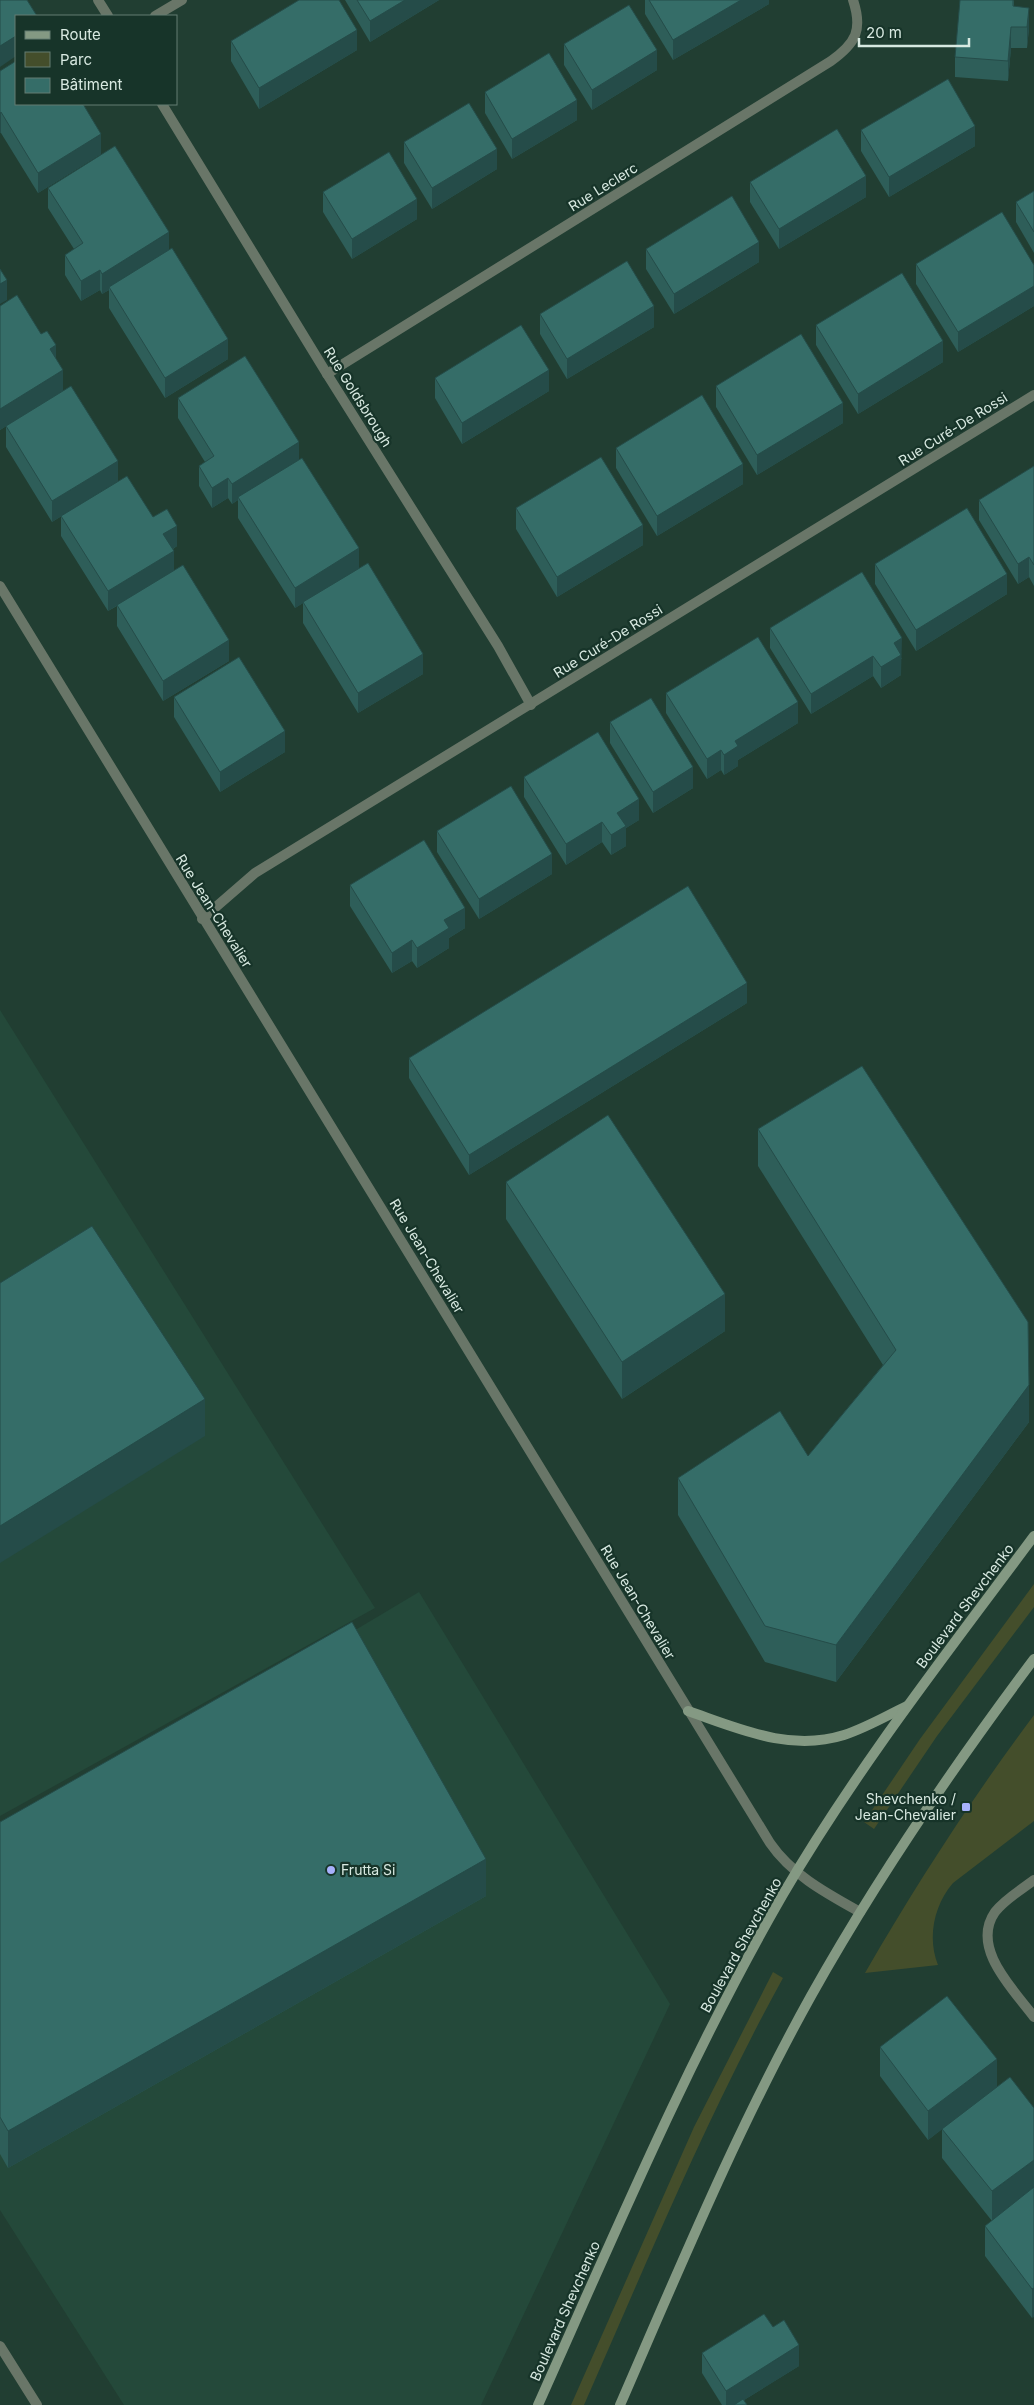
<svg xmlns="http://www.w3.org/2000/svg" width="1034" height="2405" font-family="Inter,sans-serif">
	<rect width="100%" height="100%" fill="#213e32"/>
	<g fill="#24493a">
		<path d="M 0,1010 L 375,1608 L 0,1816 Z"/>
		<path d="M 419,1592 L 670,2004 L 481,2405 L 124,2405 L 0,2210 L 0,1842 Z"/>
	</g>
	<g fill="#444e2b">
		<path d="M 1034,1584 L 1034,1607 L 937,1736 L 874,1829 L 864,1822 L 920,1739 Z"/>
		<path d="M 1034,1715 L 1034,1821 L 953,1883 C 934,1905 927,1938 938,1965 L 865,1973 C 917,1883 972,1798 1034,1715 Z"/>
		<path d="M 773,1972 L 783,1978 C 707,2116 647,2262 584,2405 L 571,2405 L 694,2127 Z"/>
	</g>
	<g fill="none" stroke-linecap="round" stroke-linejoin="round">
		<g stroke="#697668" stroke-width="10">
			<path d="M 98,0 L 108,16"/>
			<path d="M 155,16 L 182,0"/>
			<path d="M 162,104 L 327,374 L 498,646 L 531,705"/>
			<path d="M 327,374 L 831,61 C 856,43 863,30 853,0"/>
			<path d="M 0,586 L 770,1843 C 792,1875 826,1893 860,1912"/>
			<path d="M 202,919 L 255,873 L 1034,395"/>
			<path d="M 1034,1880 C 1021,1890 1005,1899 995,1912 C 970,1948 1014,1990 1034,2017"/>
			<path d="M 0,2346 L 37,2405"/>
		</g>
		<g stroke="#849983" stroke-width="10">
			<path d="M 688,1711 C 740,1729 790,1752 844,1735 C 866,1728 886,1716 907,1706"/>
			<path d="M 538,2405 C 615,2233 688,2059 782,1896 C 856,1769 947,1653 1034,1536"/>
			<path d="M 620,2405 C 680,2267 738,2127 811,1996 C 877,1878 953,1767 1034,1659"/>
		</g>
	</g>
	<g fill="#2e5e59">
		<path d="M 345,0 L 439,0 L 370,42 Z"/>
		<path d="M 645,0 L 769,0 L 769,4 L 673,60 L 645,14 Z"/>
		<path d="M 1014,0 L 1014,7 L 1029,28 L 1027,48 L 1011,48 L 1008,81 L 955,77 L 955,57 Z"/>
		<path d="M 231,41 L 357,50 L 259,109 L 231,61 Z"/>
		<path d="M 564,44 L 657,70 L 592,110 L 564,65 Z"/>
		<path d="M 0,71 L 101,154 L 38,193 L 1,133 Z"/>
		<path d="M 485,92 L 577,120 L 512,159 L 485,113 Z"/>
		<path d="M 861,130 L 975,146 L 889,197 L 861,151 Z"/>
		<path d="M 404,142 L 497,169 L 432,209 L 404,163 Z"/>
		<path d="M 750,182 L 866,197 L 779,249 L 750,202 Z"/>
		<path d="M 48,188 L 169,251 L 228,359 L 165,398 L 109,308 L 109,290 L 102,294 L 100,290 L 81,301 L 65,275 L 65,255 L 74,249 L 48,208 Z"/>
		<path d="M 1034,191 L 1034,253 L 1016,222 L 1016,202 Z"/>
		<path d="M 323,192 L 417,219 L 352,259 L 323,212 Z"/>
		<path d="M 646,249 L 759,262 L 674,314 L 646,269 Z"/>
		<path d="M 916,264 L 1034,265 L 1034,306 L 958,352 L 916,284 Z"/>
		<path d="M 0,306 L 56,360 L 63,391 L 118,481 L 52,522 L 6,447 L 6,426 L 54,396 L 0,430 Z"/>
		<path d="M 540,314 L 654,327 L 567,379 L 540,334 Z"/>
		<path d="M 816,325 L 943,362 L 858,414 L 816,345 Z"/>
		<path d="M 435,378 L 549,391 L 462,444 L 435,398 Z"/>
		<path d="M 716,386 L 843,423 L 757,475 L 716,407 Z"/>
		<path d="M 178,398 L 299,460 L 359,569 L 423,674 L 358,713 L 303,623 L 303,603 L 295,608 L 238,518 L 238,500 L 232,504 L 228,498 L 212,508 L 199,486 L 199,466 L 205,462 L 178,418 Z"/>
		<path d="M 616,448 L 743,484 L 657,536 L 616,468 Z"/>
		<path d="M 1034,466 L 1034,586 L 1029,577 L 1018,584 L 979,520 L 979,500 Z"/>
		<path d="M 516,508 L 643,545 L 557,597 L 516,529 Z"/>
		<path d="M 61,516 L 177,546 L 173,549 L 174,571 L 229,661 L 163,701 L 117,626 L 117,606 L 108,611 L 61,536 Z"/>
		<path d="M 875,564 L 1007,594 L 916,651 L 875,584 Z"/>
		<path d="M 770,628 L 902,658 L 901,659 L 901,675 L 881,688 L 873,676 L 811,714 L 770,648 Z"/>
		<path d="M 666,693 L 798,723 L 738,760 L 738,766 L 724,775 L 721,770 L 707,779 L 666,713 Z"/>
		<path d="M 174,697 L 285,752 L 220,792 L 174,717 Z"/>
		<path d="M 610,722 L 693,788 L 653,813 L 610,743 Z"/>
		<path d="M 524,777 L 639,820 L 626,828 L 626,846 L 611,855 L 602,842 L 566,865 L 524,797 Z"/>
		<path d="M 437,831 L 552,874 L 479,919 L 437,852 Z"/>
		<path d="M 350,885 L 465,928 L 449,938 L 449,948 L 417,968 L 412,961 L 392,973 L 350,906 Z"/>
		<path d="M 747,1003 L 469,1175 L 409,1078 L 409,1058 Z"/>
		<path d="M 758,1129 L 1029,1422 L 836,1682 L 765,1662 L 678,1515 L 678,1478 L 808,1456 L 883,1365 L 758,1166 Z"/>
		<path d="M 506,1182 L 725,1331 L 622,1399 L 506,1219 Z"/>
		<path d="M 0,1822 L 486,1896 L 8,2168 L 0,2154 Z"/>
		<path d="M 880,2047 L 997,2087 L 1034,2108 L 1032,2318 L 985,2256 L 985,2226 L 992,2221 L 942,2158 L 942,2129 L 928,2140 L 880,2076 Z"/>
		<path d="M 702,2353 L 799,2366 L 744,2400 L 747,2405 L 722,2405 L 702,2373 Z"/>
	</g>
	<g fill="#254c49">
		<path d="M 405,0 L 439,0 L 370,42 L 370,21 Z"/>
		<path d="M 741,0 L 769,0 L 769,4 L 673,60 L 673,40 Z"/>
		<path d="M 1029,8 L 1029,28 L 1027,48 L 1027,27 Z"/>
		<path d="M 1011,27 L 1011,48 L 1008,81 L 1008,61 Z"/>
		<path d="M 357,30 L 357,50 L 259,109 L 259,88 Z"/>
		<path d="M 16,36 L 16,56 L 0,67 L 0,46 Z"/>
		<path d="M 657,50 L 657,70 L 592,110 L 592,90 Z"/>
		<path d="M 577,100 L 577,120 L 512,159 L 512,139 Z"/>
		<path d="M 1,112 L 1,133 L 0,133 L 0,113 Z"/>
		<path d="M 975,126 L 975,146 L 889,197 L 889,177 Z"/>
		<path d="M 101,134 L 101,154 L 38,193 L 38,173 Z"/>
		<path d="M 497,149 L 497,169 L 432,209 L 432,188 Z"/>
		<path d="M 866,176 L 866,197 L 779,249 L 779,229 Z"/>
		<path d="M 417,199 L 417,219 L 352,259 L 352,239 Z"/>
		<path d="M 169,232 L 169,253 L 109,287 L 109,290 L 102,294 L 102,274 Z"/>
		<path d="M 759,242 L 759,262 L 674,314 L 674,294 Z"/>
		<path d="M 100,270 L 100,290 L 81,301 L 81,281 Z"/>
		<path d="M 7,280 L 7,300 L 0,304 L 0,284 Z"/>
		<path d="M 1034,286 L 1034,306 L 958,352 L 958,332 Z"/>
		<path d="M 654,306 L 654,327 L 567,379 L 567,359 Z"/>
		<path d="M 228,339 L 228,359 L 165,398 L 165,378 Z"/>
		<path d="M 943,341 L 943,362 L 858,414 L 858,394 Z"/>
		<path d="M 56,345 L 56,366 L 50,349 Z"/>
		<path d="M 63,370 L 63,391 L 0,430 L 0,409 Z"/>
		<path d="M 549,370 L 549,391 L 462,444 L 462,423 Z"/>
		<path d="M 843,403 L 843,423 L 757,475 L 757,455 Z"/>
		<path d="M 299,442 L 299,463 L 238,497 L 238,500 L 232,504 L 232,484 Z"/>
		<path d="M 118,461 L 118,481 L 52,522 L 52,501 Z"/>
		<path d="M 743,464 L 743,484 L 657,536 L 657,516 Z"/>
		<path d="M 228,478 L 228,498 L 212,508 L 212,488 Z"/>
		<path d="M 643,525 L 643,545 L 557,597 L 557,577 Z"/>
		<path d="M 177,526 L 177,546 L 163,555 L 163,534 Z"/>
		<path d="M 359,548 L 359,569 L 295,608 L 295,588 Z"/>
		<path d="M 174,551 L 174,571 L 108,611 L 108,591 Z"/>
		<path d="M 1029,557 L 1029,577 L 1018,584 L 1018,564 Z"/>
		<path d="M 1007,574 L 1007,594 L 916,651 L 916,630 Z"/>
		<path d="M 902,638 L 901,675 L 881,688 L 881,667 L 894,643 Z"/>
		<path d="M 229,640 L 229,661 L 163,701 L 163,681 Z"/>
		<path d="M 423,654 L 423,674 L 358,713 L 358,693 Z"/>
		<path d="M 873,656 L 873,676 L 811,714 L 811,694 Z"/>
		<path d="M 798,702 L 798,723 L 738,760 L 738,766 L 724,775 L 724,755 L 735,741 Z"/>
		<path d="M 285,731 L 285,752 L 220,792 L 220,772 Z"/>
		<path d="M 721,750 L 721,770 L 707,779 L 707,759 Z"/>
		<path d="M 693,767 L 693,788 L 653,813 L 653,792 Z"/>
		<path d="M 639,799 L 639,820 L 626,828 L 626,846 L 611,855 L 611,835 L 617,813 Z"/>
		<path d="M 602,822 L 602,842 L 566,865 L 566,844 Z"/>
		<path d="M 552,854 L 552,874 L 479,919 L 479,899 Z"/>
		<path d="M 465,908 L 465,928 L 449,938 L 449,948 L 417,968 L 417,948 L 444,920 Z"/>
		<path d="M 412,940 L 412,961 L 392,973 L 392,953 Z"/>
		<path d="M 747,983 L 747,1003 L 469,1175 L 469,1155 Z"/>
		<path d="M 725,1294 L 725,1331 L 622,1399 L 622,1362 Z"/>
		<path d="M 1029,1385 L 1029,1422 L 836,1682 L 836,1645 Z"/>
		<path d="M 205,1399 L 205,1436 L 0,1563 L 0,1526 Z"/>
		<path d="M 486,1859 L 486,1896 L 8,2168 L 8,2131 Z"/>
		<path d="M 997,2059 L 997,2088 L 928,2140 L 928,2111 Z"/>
		<path d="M 1034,2160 L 1034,2189 L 992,2221 L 992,2191 Z"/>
		<path d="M 1034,2288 L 1034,2317 L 1032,2318 L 1032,2289 Z"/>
		<path d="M 799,2345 L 799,2366 L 736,2405 L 726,2405 L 726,2391 Z"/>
	</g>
	<g fill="#356d68" stroke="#254c49">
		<path d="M 0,0 L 27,0 L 37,16 L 16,16 L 16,36 L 0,46 Z"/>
		<path d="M 299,0 L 339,0 L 357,30 L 259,88 L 231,41 Z"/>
		<path d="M 357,0 L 405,0 L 370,21 Z"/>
		<path d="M 649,0 L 741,0 L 673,40 Z"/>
		<path d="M 960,0 L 1013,0 L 1013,6 L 1029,8 L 1027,27 L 1011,27 L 1008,61 L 955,57 Z"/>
		<path d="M 629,5 L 657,50 L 592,90 L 564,44 Z"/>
		<path d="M 549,53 L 577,100 L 512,139 L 485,92 Z"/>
		<path d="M 16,61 L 16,104 L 83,104 L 101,134 L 38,173 L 1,112 L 0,113 L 0,71 Z"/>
		<path d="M 948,79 L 975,126 L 889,177 L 861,130 Z"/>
		<path d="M 469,103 L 497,149 L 432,188 L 404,142 Z"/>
		<path d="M 837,129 L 866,176 L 779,229 L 750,182 Z"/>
		<path d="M 115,146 L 169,232 L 102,274 L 100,270 L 81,281 L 65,255 L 83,243 L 48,188 Z"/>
		<path d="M 389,152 L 417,199 L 352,239 L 323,192 Z"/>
		<path d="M 1034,191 L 1034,232 L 1016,202 Z"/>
		<path d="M 732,196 L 759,242 L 674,294 L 646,249 Z"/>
		<path d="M 1002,212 L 1034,265 L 1034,286 L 958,332 L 916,264 Z"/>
		<path d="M 172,248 L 228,339 L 165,378 L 109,287 Z"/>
		<path d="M 627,261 L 654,306 L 567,359 L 540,314 Z"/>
		<path d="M 0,269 L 7,280 L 0,284 Z"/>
		<path d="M 902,273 L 943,341 L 858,394 L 816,325 Z"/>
		<path d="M 17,295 L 41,334 L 47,331 L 56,345 L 50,349 L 63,370 L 0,409 L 0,306 Z"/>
		<path d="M 521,325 L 549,370 L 462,423 L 435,378 Z"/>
		<path d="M 801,334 L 843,403 L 757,455 L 716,386 Z"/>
		<path d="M 245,356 L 299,442 L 232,484 L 228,478 L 212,488 L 199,466 L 214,456 L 178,398 Z"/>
		<path d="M 71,386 L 118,461 L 52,501 L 6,426 Z"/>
		<path d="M 702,395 L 743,464 L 657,516 L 616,448 Z"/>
		<path d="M 601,457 L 643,525 L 557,577 L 516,508 Z"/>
		<path d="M 302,458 L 359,548 L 295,588 L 238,497 Z"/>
		<path d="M 1034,466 L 1034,565 L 1029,557 L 1018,564 L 979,500 Z"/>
		<path d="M 127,476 L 153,517 L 167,509 L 177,526 L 163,534 L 174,551 L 108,591 L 61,516 Z"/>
		<path d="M 967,508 L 1007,574 L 916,630 L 875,564 Z"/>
		<path d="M 368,563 L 423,654 L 358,693 L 303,602 Z"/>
		<path d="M 183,565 L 229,640 L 163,681 L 117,605 Z"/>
		<path d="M 862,572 L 902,638 L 894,643 L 901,655 L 881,667 L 873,656 L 811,694 L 770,628 Z"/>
		<path d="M 758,637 L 798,702 L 735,741 L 738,746 L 724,755 L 721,750 L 707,759 L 666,693 Z"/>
		<path d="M 239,657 L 285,731 L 220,772 L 174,697 Z"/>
		<path d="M 651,698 L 693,767 L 653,792 L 610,722 Z"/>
		<path d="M 598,732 L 639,799 L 617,813 L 626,826 L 611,835 L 602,822 L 566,844 L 524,777 Z"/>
		<path d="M 511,786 L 552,854 L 479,899 L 437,831 Z"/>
		<path d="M 424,840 L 465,908 L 444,920 L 449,928 L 417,948 L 412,940 L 392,953 L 350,885 Z"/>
		<path d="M 688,886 L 747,983 L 469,1155 L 409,1058 Z"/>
		<path d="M 862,1066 L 1028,1322 L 1029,1385 L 836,1645 L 765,1626 L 678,1478 L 780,1411 L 808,1456 L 896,1350 L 758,1129 Z"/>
		<path d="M 608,1115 L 725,1294 L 622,1362 L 506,1182 Z"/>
		<path d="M 92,1226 L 205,1399 L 0,1526 L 0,1283 Z"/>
		<path d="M 352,1622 L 486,1859 L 8,2131 L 0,2117 L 0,1822 Z"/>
		<path d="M 947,1996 L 997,2059 L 928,2111 L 880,2047 Z"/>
		<path d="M 1010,2077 L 1034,2108 L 1034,2160 L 992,2191 L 942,2129 Z"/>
		<path d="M 1034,2187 L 1034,2288 L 1032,2289 L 985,2226 Z"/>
		<path d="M 764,2314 L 773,2327 L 784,2320 L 799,2345 L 726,2391 L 702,2353 Z"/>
		<path d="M 743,2399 L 747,2405 L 734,2405 Z"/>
	</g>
	<g fill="#a7b1fc" stroke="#173429" stroke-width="2">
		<rect x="961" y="1802" width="10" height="10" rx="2.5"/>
		<circle cx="331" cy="1870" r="5"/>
	</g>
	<g text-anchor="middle" stroke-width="4.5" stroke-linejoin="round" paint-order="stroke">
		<g font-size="14" fill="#d8e9e1" stroke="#173429">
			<text transform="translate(603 187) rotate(-32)" y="5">Rue Leclerc</text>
			<text transform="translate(358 397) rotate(58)" y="5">Rue Goldsbrough</text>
			<text transform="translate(953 429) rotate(-32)" y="5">Rue Curé-De Rossi</text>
			<text transform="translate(608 641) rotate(-32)" y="5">Rue Curé-De Rossi</text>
			<text transform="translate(214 911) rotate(58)" y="5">Rue Jean-Chevalier</text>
			<text transform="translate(427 1256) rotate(59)" y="5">Rue Jean-Chevalier</text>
			<text transform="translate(638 1602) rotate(59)" y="5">Rue Jean-Chevalier</text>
			<text transform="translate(965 1606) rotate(-53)" y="5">Boulevard Shevchenko</text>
			<text transform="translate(741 1945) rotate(-61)" y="5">Boulevard Shevchenko</text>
			<text transform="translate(565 2311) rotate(-66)" y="5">Boulevard Shevchenko</text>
		</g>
		<g font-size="14" fill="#d8e9e1" stroke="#173429" text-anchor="end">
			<text x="956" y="1804">Shevchenko /<tspan x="956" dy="16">Jean-Chevalier</tspan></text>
			<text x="341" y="1875" text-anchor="start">Frutta Si</text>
		</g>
	</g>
	<rect x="15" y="15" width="162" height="90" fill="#173429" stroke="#647c73"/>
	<rect x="25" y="31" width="25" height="8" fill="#849983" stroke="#647c73"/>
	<text x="60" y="40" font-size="15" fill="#d8e9e1">Route</text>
	<rect x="25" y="52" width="25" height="15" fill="#444e2b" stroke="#647c73"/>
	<text x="60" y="65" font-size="15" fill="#d8e9e1">Parc</text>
	<rect x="25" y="78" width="25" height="15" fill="#356d68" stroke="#647c73"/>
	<text x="60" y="90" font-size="15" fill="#d8e9e1">Bâtiment</text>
	<path d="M859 38v8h110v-8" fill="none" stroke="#d8e9e1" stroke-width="2.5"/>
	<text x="866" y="38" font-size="15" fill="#d8e9e1" stroke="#173429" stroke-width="4" paint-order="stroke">20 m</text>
</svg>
